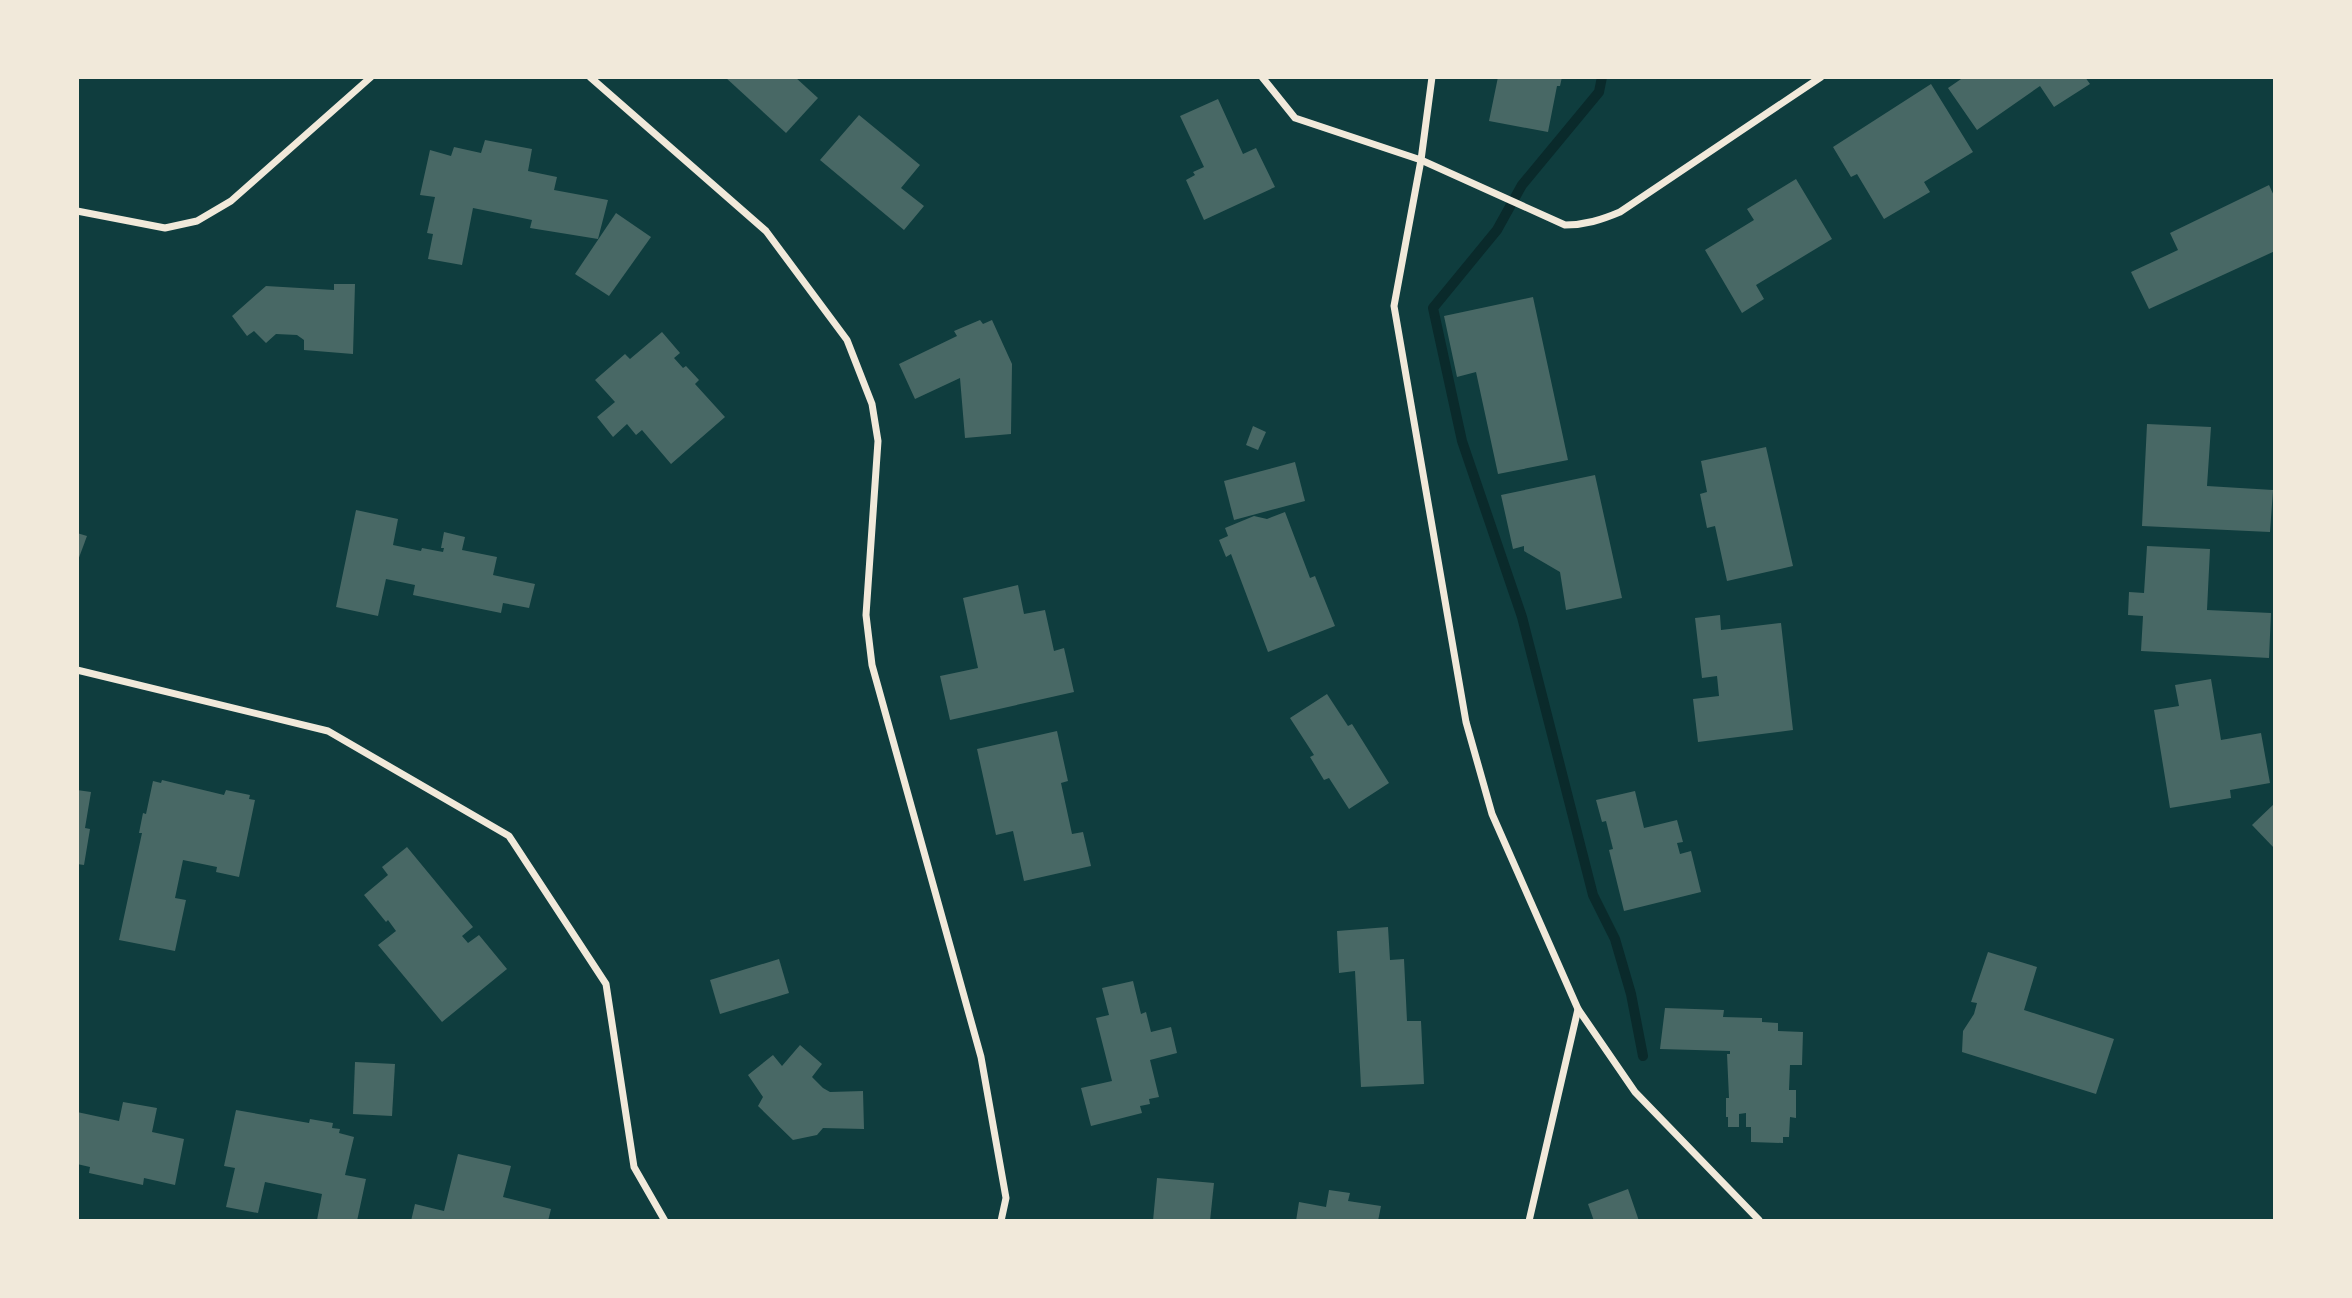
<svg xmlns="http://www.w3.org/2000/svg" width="2352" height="1298" font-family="'Roboto Serif',serif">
	<rect width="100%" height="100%" fill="#0f3d3e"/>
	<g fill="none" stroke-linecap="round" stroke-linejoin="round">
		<path stroke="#0a2a2b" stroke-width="10" d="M 1602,77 L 1599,92 L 1522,185 L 1497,230 L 1433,308 L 1462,441 L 1522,617 L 1593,895 L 1615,939 L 1631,994 L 1643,1056"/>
	</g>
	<g fill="#486865">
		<path d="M 725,77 L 795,77 L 818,98 L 786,133 Z"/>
		<path d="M 1498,77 L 1562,77 L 1560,86 L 1557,86 L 1548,132 L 1489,121 Z"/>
		<path d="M 1964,77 L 2085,77 L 2090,84 L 2054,107 L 2040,86 L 1977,130 L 1948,88 Z"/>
		<path d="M 1931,84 L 1973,152 L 1924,182 L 1930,192 L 1884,219 L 1857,174 L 1851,177 L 1833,147 Z"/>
		<path d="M 1218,99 L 1243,154 L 1256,148 L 1275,187 L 1204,220 L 1186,180 L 1195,175 L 1193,172 L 1204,167 L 1180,116 Z"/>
		<path d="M 859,115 L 920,165 L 901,188 L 924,206 L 904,230 L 820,160 Z"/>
		<path d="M 485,140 L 532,149 L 528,171 L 557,177 L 554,190 L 608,200 L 598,239 L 530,228 L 532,220 L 473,208 L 462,265 L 428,259 L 433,234 L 427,233 L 435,197 L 420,195 L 430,150 L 451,156 L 454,147 L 481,153 Z"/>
		<path d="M 1796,179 L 1832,239 L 1756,285 L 1764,299 L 1742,313 L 1705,250 L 1754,220 L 1747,209 Z"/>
		<path d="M 2269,185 L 2275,198 L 2275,251 L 2149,309 L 2131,272 L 2178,250 L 2170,233 Z"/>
		<path d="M 616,213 L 651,237 L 609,296 L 575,274 Z"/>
		<path d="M 334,284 L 355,284 L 353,354 L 304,350 L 304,340 L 297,335 L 276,334 L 266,343 L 254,331 L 247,336 L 232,316 L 266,286 L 334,290 Z"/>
		<path d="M 1533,297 L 1568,460 L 1498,474 L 1476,372 L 1457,377 L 1444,316 Z"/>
		<path d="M 980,320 L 983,324 L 992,320 L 1012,364 L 1011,434 L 965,438 L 960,378 L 915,399 L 899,364 L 957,336 L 954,331 Z"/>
		<path d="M 662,332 L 680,353 L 674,358 L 683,368 L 686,366 L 699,380 L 695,384 L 725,417 L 671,464 L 642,430 L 636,435 L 627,424 L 613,437 L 597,417 L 615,402 L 595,380 L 625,354 L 630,359 Z"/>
		<path d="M 2147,424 L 2211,427 L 2207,486 L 2273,490 L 2270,532 L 2142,526 Z"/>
		<path d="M 1253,426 L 1266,432 L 1258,450 L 1246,445 Z"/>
		<path d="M 1766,447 L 1793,566 L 1727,581 L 1715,526 L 1707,528 L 1700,494 L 1707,492 L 1701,461 Z"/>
		<path d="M 1295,462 L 1305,501 L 1234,520 L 1224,481 Z"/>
		<path d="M 1595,475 L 1622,598 L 1566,610 L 1560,572 L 1524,551 L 1524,546 L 1513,549 L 1501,495 Z"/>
		<path d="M 356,510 L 398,519 L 393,545 L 421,551 L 422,548 L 443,552 L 444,548 L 441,548 L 444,532 L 465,537 L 462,550 L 497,557 L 493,575 L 535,584 L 529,608 L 503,603 L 501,613 L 413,595 L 415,585 L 386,579 L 378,616 L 336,607 Z"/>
		<path d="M 1285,512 L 1310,578 L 1315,576 L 1335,626 L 1268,652 L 1231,554 L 1226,557 L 1219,540 L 1228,536 L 1225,528 L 1254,516 L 1267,519 Z"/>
		<path d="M 77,533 L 87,536 L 77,563 Z"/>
		<path d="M 2147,546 L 2210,549 L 2207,610 L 2271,613 L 2269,658 L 2141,651 L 2143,616 L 2128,615 L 2129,592 L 2144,593 Z"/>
		<path d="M 1018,585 L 1024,614 L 1045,610 L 1054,651 L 1064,648 L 1074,692 L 950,720 L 940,676 L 978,668 L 963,598 Z"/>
		<path d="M 1720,615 L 1721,630 L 1781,623 L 1793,730 L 1698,742 L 1693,699 L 1719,696 L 1717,676 L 1702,678 L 1695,618 Z"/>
		<path d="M 2211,679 L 2221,740 L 2261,733 L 2270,783 L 2230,790 L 2231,798 L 2170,808 L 2154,710 L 2179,706 L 2175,685 Z"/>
		<path d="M 1327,694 L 1348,726 L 1352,724 L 1389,783 L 1349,809 L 1329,778 L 1324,780 L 1310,757 L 1314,755 L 1290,718 Z"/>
		<path d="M 1057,731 L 1068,781 L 1061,783 L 1072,834 L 1083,832 L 1091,866 L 1024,881 L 1013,831 L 996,835 L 977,749 Z"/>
		<path d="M 162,780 L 224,795 L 226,790 L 250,795 L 249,799 L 255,800 L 239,877 L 216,872 L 217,867 L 183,860 L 175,898 L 186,900 L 175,951 L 119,940 L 142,833 L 139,833 L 143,813 L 146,814 L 153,781 L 161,783 Z"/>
		<path d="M 77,790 L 91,792 L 85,828 L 90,829 L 84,865 L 77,864 Z"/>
		<path d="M 1635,791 L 1644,828 L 1677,820 L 1683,842 L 1677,843 L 1680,854 L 1691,851 L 1701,892 L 1624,911 L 1609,850 L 1613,849 L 1606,821 L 1602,822 L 1596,800 Z"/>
		<path d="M 2275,803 L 2275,849 L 2252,825 Z"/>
		<path d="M 407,847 L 473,927 L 462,936 L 468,943 L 479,935 L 507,969 L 442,1022 L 378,945 L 396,931 L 388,920 L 386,922 L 364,895 L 388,875 L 382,867 Z"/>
		<path d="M 1388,927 L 1390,960 L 1404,959 L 1407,1021 L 1421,1021 L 1424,1084 L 1361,1087 L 1355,971 L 1339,973 L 1337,931 Z"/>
		<path d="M 1988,952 L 2037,967 L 2024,1010 L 2114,1039 L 2096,1094 L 1962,1052 L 1963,1031 L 1974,1014 L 1977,1003 L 1971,1002 Z"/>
		<path d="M 779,959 L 789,993 L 720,1014 L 710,980 Z"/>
		<path d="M 1133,981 L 1141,1014 L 1146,1012 L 1151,1032 L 1171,1027 L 1177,1053 L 1150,1060 L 1159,1097 L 1149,1099 L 1150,1104 L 1140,1106 L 1142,1113 L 1091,1126 L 1081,1088 L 1112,1081 L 1096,1018 L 1109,1015 L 1102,988 Z"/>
		<path d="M 1665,1008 L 1724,1010 L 1723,1017 L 1762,1018 L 1762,1022 L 1778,1023 L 1778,1031 L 1803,1032 L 1802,1065 L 1790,1065 L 1789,1090 L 1796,1090 L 1796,1118 L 1790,1117 L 1789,1137 L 1783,1137 L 1783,1143 L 1751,1142 L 1751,1127 L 1746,1127 L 1746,1113 L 1739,1114 L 1739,1127 L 1728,1127 L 1728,1117 L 1726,1117 L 1726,1098 L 1729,1098 L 1727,1054 L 1730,1054 L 1730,1051 L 1660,1049 Z"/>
		<path d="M 800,1045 L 822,1064 L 812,1077 L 823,1088 L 830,1092 L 863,1091 L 864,1129 L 823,1128 L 817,1135 L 793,1140 L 758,1106 L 763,1097 L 748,1075 L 773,1055 L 782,1066 Z"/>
		<path d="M 355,1062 L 395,1064 L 392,1116 L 353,1114 Z"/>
		<path d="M 123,1102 L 157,1108 L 152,1132 L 184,1139 L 175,1185 L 144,1178 L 143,1185 L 89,1173 L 90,1167 L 77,1164 L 77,1112 L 119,1121 Z"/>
		<path d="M 236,1110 L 309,1123 L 310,1119 L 333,1123 L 332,1128 L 340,1129 L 339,1133 L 354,1137 L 345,1175 L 366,1179 L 357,1221 L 317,1220 L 322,1194 L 265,1182 L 258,1213 L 226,1207 L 235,1168 L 224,1166 Z"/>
		<path d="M 458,1154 L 511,1166 L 503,1197 L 551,1209 L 548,1221 L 411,1221 L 415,1204 L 444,1211 Z"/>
		<path d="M 1157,1178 L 1214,1183 L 1210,1221 L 1153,1221 Z"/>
		<path d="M 1628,1189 L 1639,1221 L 1594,1221 L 1588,1204 Z"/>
		<path d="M 1329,1190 L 1350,1193 L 1348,1201 L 1381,1206 L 1378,1221 L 1296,1221 L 1299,1202 L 1326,1207 Z"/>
	</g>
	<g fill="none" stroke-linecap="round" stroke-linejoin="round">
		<g stroke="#f1e9da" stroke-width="7">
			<path d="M 590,77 L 766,231 L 847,340 L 872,404 L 878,441 L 866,615 L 872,665 L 981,1057 L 1006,1198 L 1001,1221"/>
			<path d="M 1262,77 L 1295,118 L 1421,160 L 1565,225 C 1585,225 1601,220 1620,212 L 1821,77"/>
			<path d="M 1432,77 L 1421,160 L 1394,306 L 1466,722 L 1492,814 L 1578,1009 L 1529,1221"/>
			<path d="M 77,211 L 165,228 L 197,221 L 231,201 L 371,77"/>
			<path d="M 77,670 L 328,731 L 509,836 L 606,984 L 634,1167 L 665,1221"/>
			<path d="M 1578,1009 L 1635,1092 L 1759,1220"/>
		</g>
	</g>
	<rect width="2352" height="1298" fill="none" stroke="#f1e9da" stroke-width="158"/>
</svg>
